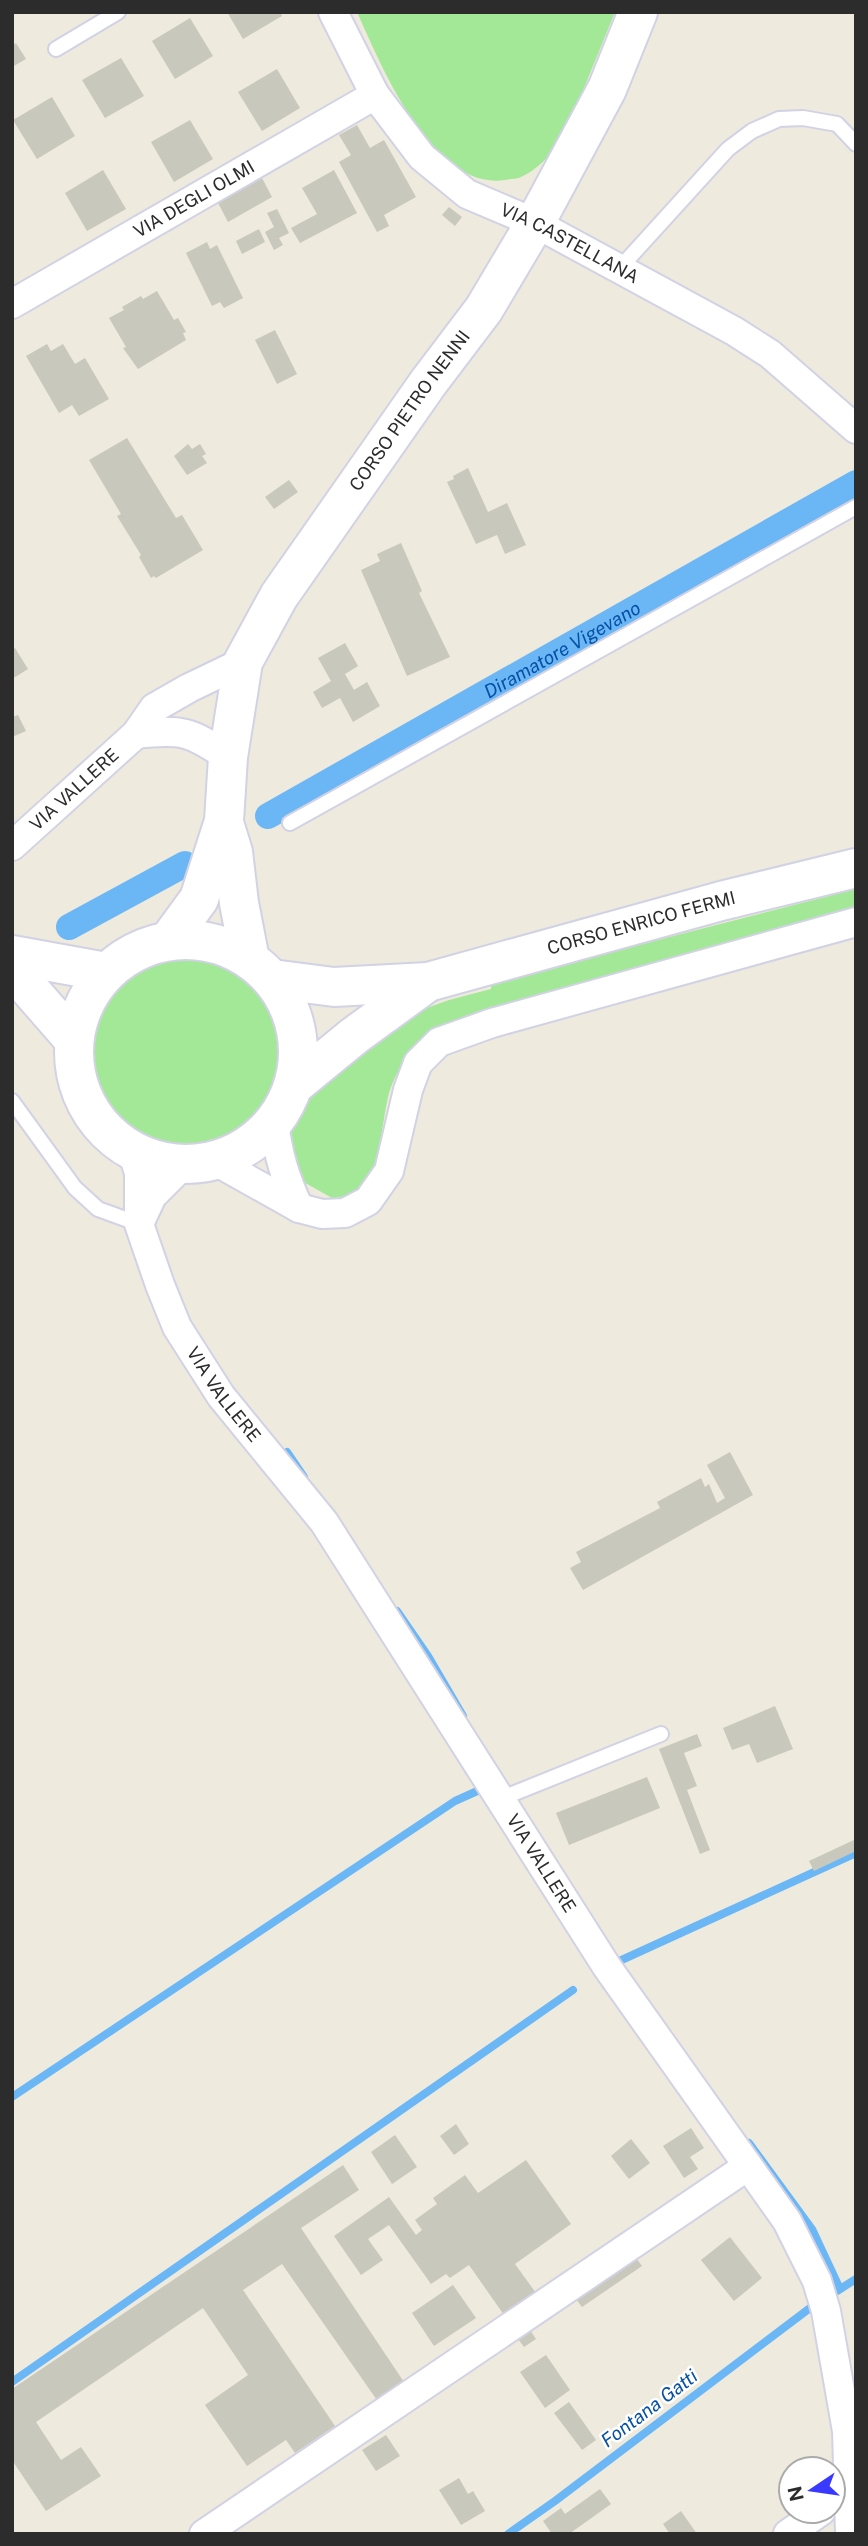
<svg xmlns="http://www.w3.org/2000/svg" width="868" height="2546" font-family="'Public Sans',sans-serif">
	<rect width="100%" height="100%" fill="#eeeadd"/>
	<g fill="#a3e897">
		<path d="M 357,12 L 615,12 L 562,142 C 550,155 537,170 521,177 C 517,179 510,179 505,180 C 432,191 381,65 357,12 Z"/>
		<path d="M 856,889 L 856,910 L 412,1050 C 402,1064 394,1077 389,1093 C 382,1120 381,1160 366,1183 C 359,1194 344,1197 332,1198 L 300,1180 L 288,1150 L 291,1129 L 311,1095 L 402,1017 L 449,1000 L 491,989 L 491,983 Z"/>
		<circle cx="182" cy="1051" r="96"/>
	</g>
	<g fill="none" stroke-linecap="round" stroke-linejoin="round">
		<g stroke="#6bb7f6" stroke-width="8">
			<path d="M 287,1452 L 304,1477"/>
			<path d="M 397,1611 L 428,1656 L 463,1716"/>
			<path d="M 618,1967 L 615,1963 L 856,1853"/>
			<path d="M 12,2097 L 455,1801 L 484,1788"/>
			<path d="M 749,2143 L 812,2229 L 840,2289"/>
			<path d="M 837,2291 L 856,2279"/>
			<path d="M 12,2382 L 573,1990"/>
			<path d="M 508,2534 L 555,2501 L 810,2308"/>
		</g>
		<g stroke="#6bb7f6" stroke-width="26">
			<path id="s1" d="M 268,816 L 856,483"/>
			<path d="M 69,927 L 185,864"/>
		</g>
	</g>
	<g fill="#c9c8bc">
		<path d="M 227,12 L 280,12 L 282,16 L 243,39 Z"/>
		<path d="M 190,18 L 213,56 L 175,79 L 152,41 Z"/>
		<path d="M 16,43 L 26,59 L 12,67 L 12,46 Z"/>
		<path d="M 121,58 L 144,96 L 105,118 L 82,80 Z"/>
		<path d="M 277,69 L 300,108 L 262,131 L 238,92 Z"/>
		<path d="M 52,97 L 75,136 L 37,159 L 13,120 Z"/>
		<path d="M 190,120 L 213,159 L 174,182 L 151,142 Z"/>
		<path d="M 357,125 L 370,148 L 384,140 L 416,197 L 384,215 L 389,226 L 377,232 L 339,162 L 351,155 L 339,135 Z"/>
		<path d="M 103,170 L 126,209 L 87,231 L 65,193 Z"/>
		<path d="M 334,170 L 357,213 L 300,243 L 291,228 L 317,214 L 302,188 Z"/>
		<path d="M 261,176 L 272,197 L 228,222 L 217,201 Z"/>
		<path d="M 449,207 L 462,217 L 455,226 L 442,215 Z"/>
		<path d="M 277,209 L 289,233 L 279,238 L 283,245 L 274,250 L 265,232 L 274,227 L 267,213 Z"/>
		<path d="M 259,229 L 265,242 L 242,254 L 236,241 Z"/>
		<path d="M 207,242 L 210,249 L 217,245 L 243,298 L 224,308 L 220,302 L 212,306 L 186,253 Z"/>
		<path d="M 157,291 L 174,320 L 178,318 L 186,332 L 183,333 L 186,340 L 138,369 L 123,348 L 126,347 L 109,318 L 124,310 L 122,307 L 141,296 L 143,299 Z"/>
		<path d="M 275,330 L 297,374 L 277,384 L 255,340 Z"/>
		<path d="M 47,344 L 51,351 L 63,344 L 75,364 L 85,358 L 109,399 L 79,416 L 72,405 L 59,413 L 26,356 Z"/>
		<path d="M 127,438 L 176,518 L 182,515 L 203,550 L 156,578 L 154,576 L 151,578 L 139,557 L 141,555 L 117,516 L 121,514 L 89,460 Z"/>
		<path d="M 188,444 L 192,449 L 200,444 L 206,454 L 202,456 L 207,463 L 187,475 L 174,456 Z"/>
		<path d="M 468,468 L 488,512 L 507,503 L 526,545 L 505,554 L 497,535 L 476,544 L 447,482 L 454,479 L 453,476 Z"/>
		<path d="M 289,480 L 298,492 L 274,509 L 265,497 Z"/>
		<path d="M 401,543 L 422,591 L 419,593 L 450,657 L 407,676 L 361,570 L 380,561 L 377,554 Z"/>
		<path d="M 345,643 L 358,666 L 345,674 L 354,690 L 367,682 L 380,706 L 353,722 L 340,698 L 322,708 L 313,692 L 331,681 L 318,658 Z"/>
		<path d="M 15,648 L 28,669 L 12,679 L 12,650 Z"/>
		<path d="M 18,715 L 26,731 L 12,737 L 12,717 Z"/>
		<path d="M 730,1452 L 753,1495 L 583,1590 L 570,1568 L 581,1562 L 576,1552 L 660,1508 L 657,1502 L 701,1478 L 705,1487 L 709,1484 L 717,1503 L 725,1498 L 707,1465 Z"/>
		<path d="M 775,1706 L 793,1749 L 757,1763 L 749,1744 L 732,1750 L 723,1728 Z"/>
		<path d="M 697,1734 L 702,1746 L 684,1753 L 697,1786 L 687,1790 L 710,1850 L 700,1854 L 659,1749 Z"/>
		<path d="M 647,1777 L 660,1808 L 569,1845 L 556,1813 Z"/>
		<path d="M 856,1839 L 856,1851 L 814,1871 L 809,1861 Z"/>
		<path d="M 456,2124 L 469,2144 L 454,2155 L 440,2136 Z"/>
		<path d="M 691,2128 L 704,2148 L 690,2157 L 698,2169 L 684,2178 L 663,2146 Z"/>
		<path d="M 395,2135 L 417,2167 L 392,2184 L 371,2152 Z"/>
		<path d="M 631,2139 L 650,2163 L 629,2179 L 611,2156 Z"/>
		<path d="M 526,2160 L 571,2224 L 515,2264 L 536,2293 L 504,2315 L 469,2265 L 450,2278 L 446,2274 L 431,2284 L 389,2225 L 368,2239 L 383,2260 L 361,2275 L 334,2236 L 389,2197 L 416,2235 L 422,2230 L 415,2220 L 437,2204 L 433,2198 L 465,2175 L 478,2193 Z"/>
		<path d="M 343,2165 L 359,2190 L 301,2228 L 406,2385 L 379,2403 L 282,2264 L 243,2290 L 335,2426 L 295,2453 L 286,2440 L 247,2466 L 205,2405 L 248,2375 L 203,2308 L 36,2422 L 61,2460 L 81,2447 L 101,2476 L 46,2511 L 12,2460 L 12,2389 Z"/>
		<path d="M 730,2237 L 762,2278 L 734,2301 L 701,2260 Z"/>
		<path d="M 636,2258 L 642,2266 L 582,2307 L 576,2299 Z"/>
		<path d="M 453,2285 L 476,2318 L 434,2346 L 412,2313 Z"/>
		<path d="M 530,2330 L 536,2339 L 524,2347 L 518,2339 Z"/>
		<path d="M 546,2355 L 570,2390 L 545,2408 L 520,2372 Z"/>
		<path d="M 569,2402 L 596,2440 L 582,2450 L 554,2413 Z"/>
		<path d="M 386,2435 L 400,2456 L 376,2471 L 362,2450 Z"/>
		<path d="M 459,2478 L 468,2494 L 473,2491 L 485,2511 L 461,2525 L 439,2490 Z"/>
		<path d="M 600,2489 L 611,2504 L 569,2534 L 552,2534 L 543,2521 L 561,2508 L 565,2514 Z"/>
		<path d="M 681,2511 L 697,2534 L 670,2534 L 663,2524 Z"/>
	</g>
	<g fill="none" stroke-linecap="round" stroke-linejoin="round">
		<defs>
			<g id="service">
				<path d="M 56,49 L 118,12"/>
				<path d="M 619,269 L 728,149 L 752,131 L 779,119 L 803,118 L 837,124 L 856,144"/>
				<path d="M 290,823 L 856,507"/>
				<path d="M 12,1101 L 75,1188 L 98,1209 L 139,1224"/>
				<path d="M 500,1799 L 661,1734"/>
			</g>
			<g id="minor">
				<path id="s2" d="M 333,12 L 375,95 L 422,157 L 467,194 L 535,223 L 734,331 L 770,354 L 856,429"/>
				<path id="s3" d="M 12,304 L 375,95"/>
				<path d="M 136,734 C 182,729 190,731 228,757"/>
				<path id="s4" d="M 12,846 L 136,734 L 154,708 L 189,688 L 243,662"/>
				<path d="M 274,1122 C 278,1155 285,1178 299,1208"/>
				<path id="s5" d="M 132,1151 L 139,1173 L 139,1224 L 160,1285 L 177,1327 L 221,1396 L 324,1522 L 607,1967 L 787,2221 L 817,2281 L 826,2311 L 847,2431 L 850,2534"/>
				<path d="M 217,1162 L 299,1208 L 322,1214 L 345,1213 L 368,1201 L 389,1171 L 408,1090 L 418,1063 L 439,1042 L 492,1023 L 856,922"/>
				<path d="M 140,1222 L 152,1196 L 183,1165"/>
				<path d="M 204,2534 L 748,2166"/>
				<path d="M 788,2534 L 821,2511"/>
			</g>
			<g id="secondary">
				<path d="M 224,823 L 233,852 L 239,903 L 250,960"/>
				<circle cx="186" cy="1052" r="112"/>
				<path id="s6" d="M 169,940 L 199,899 L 224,821 L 228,757 L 243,662 L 279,596 L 428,383 L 484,309 L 535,223 L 607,89 L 638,12"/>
				<path d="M 12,955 L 106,972"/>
				<path d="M 12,969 L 73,1039"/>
				<path id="s7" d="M 272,979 L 334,987 L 428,982 L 721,901 L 856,868"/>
				<path d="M 293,1086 L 354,1036 L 428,982"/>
			</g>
		</defs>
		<use href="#service" stroke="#d2d2e5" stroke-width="18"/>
		<use href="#minor" stroke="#d2d2e5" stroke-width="32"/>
		<use href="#secondary" stroke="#d2d2e5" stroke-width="42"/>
		<use href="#service" stroke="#fff" stroke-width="14"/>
		<use href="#minor" stroke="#fff" stroke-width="28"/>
		<use href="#secondary" stroke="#fff" stroke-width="38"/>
	</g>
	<g text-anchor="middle" stroke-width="5" stroke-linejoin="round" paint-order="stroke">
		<g font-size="18" fill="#2c2c2c" stroke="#fff">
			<text dy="6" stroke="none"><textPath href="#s3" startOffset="210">VIA DEGLI OLMI</textPath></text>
			<text dy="6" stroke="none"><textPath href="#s2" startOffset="343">VIA CASTELLANA</textPath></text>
			<text dy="6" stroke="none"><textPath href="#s6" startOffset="595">CORSO PIETRO NENNI</textPath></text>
			<text dy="6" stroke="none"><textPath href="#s4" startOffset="84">VIA VALLERE</textPath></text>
			<text dy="6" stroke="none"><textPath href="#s7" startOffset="378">CORSO ENRICO FERMI</textPath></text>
			<text dy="6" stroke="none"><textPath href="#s5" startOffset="266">VIA VALLERE</textPath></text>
			<text dy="6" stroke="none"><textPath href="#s5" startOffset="833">VIA VALLERE</textPath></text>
		</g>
		<g font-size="19" font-style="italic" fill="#0651a6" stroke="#fff">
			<text dy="7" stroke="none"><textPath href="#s1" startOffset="338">Diramatore Vigevano</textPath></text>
			<text transform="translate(649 2408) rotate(-37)" y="7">Fontana Gatti</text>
		</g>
	</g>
	<rect width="868" height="2546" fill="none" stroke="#2c2c2c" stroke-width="28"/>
	<g transform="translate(812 2490) rotate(257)"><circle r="33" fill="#ffffff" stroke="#ababab" stroke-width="2"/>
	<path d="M0-5L12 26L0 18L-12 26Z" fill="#3a39ff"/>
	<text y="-10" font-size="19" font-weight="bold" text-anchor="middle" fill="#2c2c2c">N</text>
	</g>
</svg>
